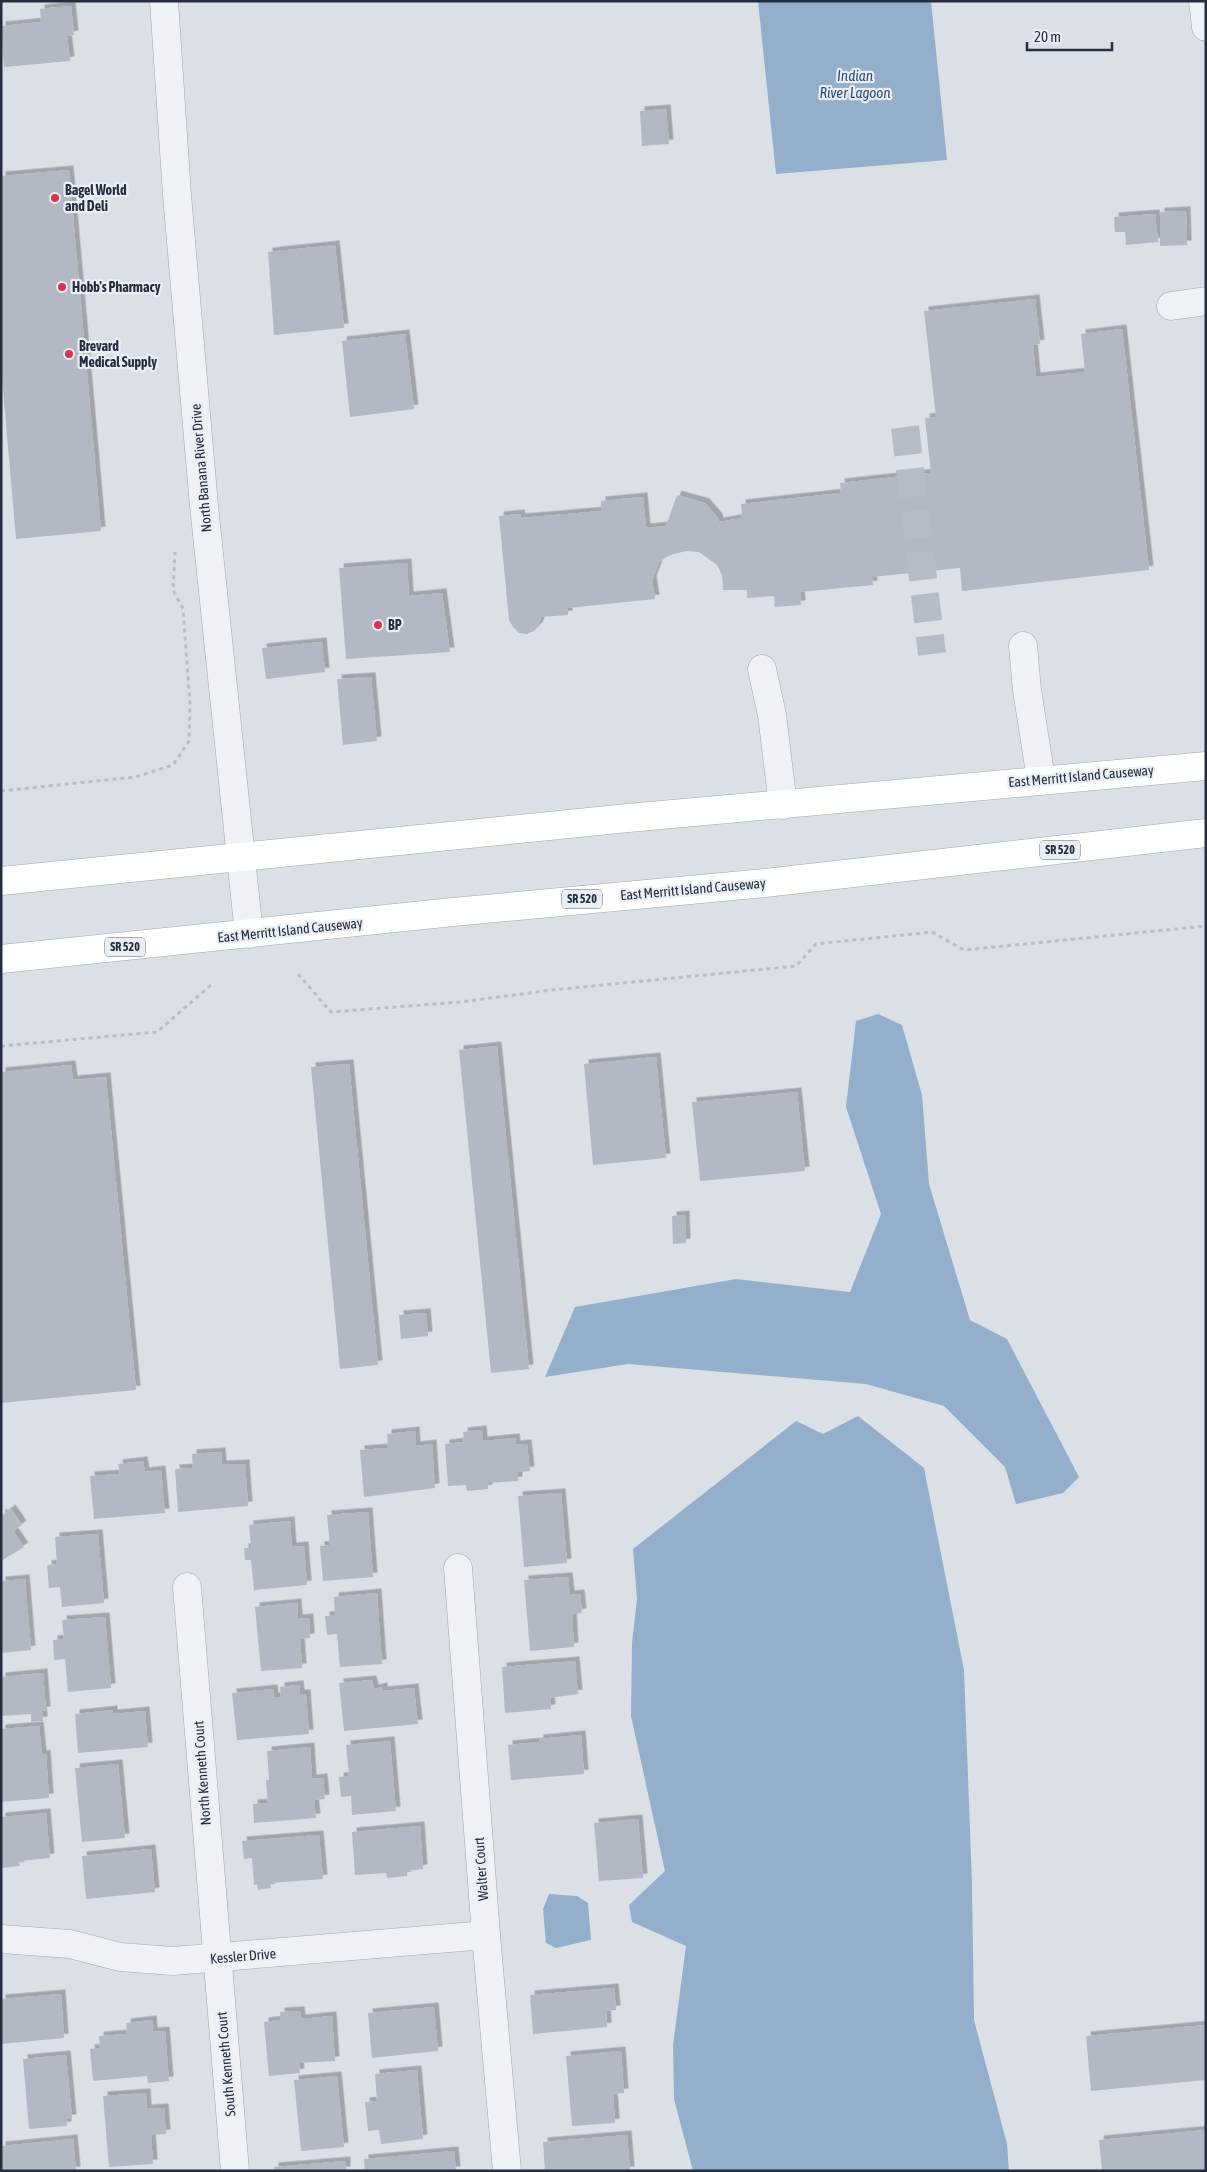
<svg xmlns="http://www.w3.org/2000/svg" width="1207" height="2172" font-family="'Asap Condensed',sans-serif">
	<defs>
		<filter id="shadow"><feDropShadow dx="4.5" dy="-4.5" stdDeviation="0" flood-color="#0004"/></filter>
	</defs>
	<rect width="100%" height="100%" fill="#dbe0e7"/>
	<g fill="#93afcb">
		<path d="M 758,1 L 931,1 L 947,160 L 776,174 Z"/>
		<path d="M 878,1014 L 902,1025 L 922,1095 L 929,1184 L 970,1320 L 1007,1339 L 1079,1477 L 1063,1493 L 1016,1504 L 1005,1467 L 944,1406 L 866,1384 L 628,1364 L 545,1377 L 575,1307 L 736,1279 L 850,1292 L 881,1214 L 846,1107 L 856,1021 Z"/>
		<path d="M 858,1416 L 924,1468 L 964,1670 L 972,1884 L 974,2020 L 1007,2144 L 1009,2171 L 693,2171 L 674,2099 L 673,2045 L 686,1946 L 632,1922 L 629,1905 L 665,1871 L 631,1716 L 632,1643 L 637,1599 L 633,1549 L 796,1421 L 823,1434 Z"/>
		<path d="M 549,1894 L 577,1896 L 588,1903 L 591,1940 L 556,1948 L 546,1943 L 543,1909 Z"/>
	</g>
	<g fill="#b2b9c4" filter="url(#shadow)">
		<path d="M 71,6 L 74,35 L 67,36 L 70,61 L 4,67 L 1,26 L 41,22 L 40,9 Z"/>
		<path d="M 666,109 L 669,144 L 642,146 L 640,111 Z"/>
		<path d="M 69,170 L 101,531 L 16,539 L 1,366 L 1,176 Z"/>
		<path d="M 1186,211 L 1187,245 L 1160,246 L 1160,212 Z"/>
		<path d="M 1155,214 L 1158,242 L 1126,245 L 1125,232 L 1115,232 L 1114,217 Z"/>
		<path d="M 335,245 L 344,328 L 274,335 L 268,252 Z"/>
		<path d="M 1035,299 L 1040,344 L 1033,345 L 1036,377 L 1085,372 L 1081,334 L 1122,329 L 1149,570 L 962,591 L 960,568 L 872,577 L 873,585 L 800,592 L 801,605 L 775,607 L 774,596 L 747,598 L 747,590 L 723,590 L 722,575 L 717,565 L 699,552 L 686,551 L 670,555 L 659,562 L 652,580 L 655,599 L 568,608 L 568,615 L 541,617 L 539,625 L 534,631 L 527,634 L 519,633 L 513,627 L 509,620 L 499,516 L 520,514 L 521,518 L 601,511 L 601,501 L 643,497 L 646,528 L 666,526 L 677,495 L 705,503 L 718,518 L 719,522 L 742,518 L 741,504 L 841,493 L 840,483 L 931,473 L 925,418 L 936,417 L 924,311 Z"/>
		<path d="M 405,334 L 414,409 L 350,417 L 342,341 Z"/>
		<path d="M 407,563 L 409,596 L 442,593 L 450,652 L 346,659 L 339,568 Z"/>
		<path d="M 322,642 L 325,672 L 266,679 L 262,648 Z"/>
		<path d="M 371,677 L 377,741 L 343,745 L 337,679 Z"/>
		<path d="M 497,1046 L 529,1369 L 491,1373 L 459,1050 Z"/>
		<path d="M 656,1057 L 666,1158 L 593,1165 L 584,1064 Z"/>
		<path d="M 349,1064 L 378,1365 L 340,1369 L 311,1067 Z"/>
		<path d="M 71,1065 L 73,1080 L 106,1077 L 136,1390 L 1,1403 L 1,1072 Z"/>
		<path d="M 797,1092 L 805,1171 L 700,1181 L 692,1102 Z"/>
		<path d="M 685,1215 L 686,1243 L 673,1244 L 672,1216 Z"/>
		<path d="M 426,1313 L 428,1336 L 401,1339 L 399,1315 Z"/>
		<path d="M 482,1430 L 483,1441 L 515,1438 L 516,1445 L 527,1444 L 530,1471 L 518,1472 L 518,1481 L 488,1483 L 488,1489 L 467,1491 L 466,1485 L 448,1486 L 445,1444 L 464,1442 L 463,1432 Z"/>
		<path d="M 415,1431 L 416,1446 L 432,1444 L 435,1488 L 364,1497 L 360,1450 L 388,1448 L 387,1434 Z"/>
		<path d="M 221,1452 L 222,1465 L 245,1464 L 248,1506 L 178,1512 L 175,1469 L 193,1468 L 192,1454 Z"/>
		<path d="M 143,1461 L 145,1472 L 161,1470 L 165,1513 L 94,1519 L 90,1476 L 120,1474 L 118,1464 Z"/>
		<path d="M 561,1493 L 567,1563 L 524,1567 L 518,1496 Z"/>
		<path d="M 11,1509 L 22,1525 L 13,1531 L 24,1547 L 1,1561 L 1,1513 L 3,1515 Z"/>
		<path d="M 368,1512 L 373,1577 L 323,1581 L 320,1546 L 330,1545 L 327,1515 Z"/>
		<path d="M 290,1521 L 292,1547 L 304,1546 L 307,1585 L 254,1590 L 251,1560 L 245,1560 L 244,1548 L 251,1548 L 249,1525 Z"/>
		<path d="M 98,1534 L 104,1603 L 62,1607 L 60,1587 L 49,1588 L 47,1565 L 57,1564 L 55,1537 Z"/>
		<path d="M 568,1577 L 570,1595 L 580,1594 L 582,1613 L 572,1614 L 574,1647 L 530,1651 L 524,1580 Z"/>
		<path d="M 25,1579 L 31,1650 L 1,1653 L 1,1581 Z"/>
		<path d="M 377,1593 L 382,1664 L 340,1667 L 337,1634 L 327,1635 L 325,1616 L 335,1615 L 334,1597 Z"/>
		<path d="M 297,1603 L 298,1619 L 309,1618 L 310,1638 L 300,1639 L 302,1668 L 261,1671 L 255,1607 Z"/>
		<path d="M 105,1617 L 111,1688 L 68,1692 L 65,1659 L 54,1660 L 53,1640 L 64,1639 L 62,1620 Z"/>
		<path d="M 575,1661 L 578,1694 L 550,1698 L 551,1709 L 505,1713 L 502,1667 Z"/>
		<path d="M 43,1673 L 46,1711 L 42,1711 L 43,1721 L 31,1722 L 31,1714 L 1,1716 L 1,1677 Z"/>
		<path d="M 372,1680 L 374,1689 L 383,1687 L 383,1691 L 414,1688 L 418,1724 L 344,1731 L 339,1683 Z"/>
		<path d="M 299,1685 L 300,1694 L 306,1694 L 309,1734 L 237,1740 L 232,1693 L 273,1689 L 274,1697 L 281,1697 L 280,1687 Z"/>
		<path d="M 113,1710 L 113,1714 L 145,1711 L 148,1747 L 78,1753 L 75,1714 Z"/>
		<path d="M 39,1726 L 42,1755 L 46,1754 L 49,1798 L 1,1802 L 1,1729 Z"/>
		<path d="M 581,1735 L 584,1774 L 511,1780 L 508,1745 L 539,1742 L 539,1739 Z"/>
		<path d="M 390,1741 L 396,1811 L 352,1815 L 351,1796 L 341,1797 L 339,1777 L 349,1776 L 346,1745 Z"/>
		<path d="M 310,1747 L 312,1779 L 323,1778 L 325,1799 L 314,1800 L 316,1818 L 254,1823 L 253,1804 L 268,1803 L 266,1780 L 269,1780 L 267,1751 Z"/>
		<path d="M 118,1764 L 125,1838 L 82,1842 L 75,1768 Z"/>
		<path d="M 46,1813 L 50,1858 L 19,1861 L 20,1866 L 1,1868 L 1,1817 Z"/>
		<path d="M 638,1819 L 643,1878 L 599,1881 L 594,1823 Z"/>
		<path d="M 420,1826 L 423,1869 L 407,1871 L 407,1876 L 387,1878 L 386,1873 L 355,1875 L 352,1832 Z"/>
		<path d="M 319,1835 L 323,1879 L 270,1883 L 271,1888 L 258,1890 L 257,1884 L 254,1885 L 252,1858 L 244,1859 L 242,1841 Z"/>
		<path d="M 151,1849 L 155,1892 L 86,1899 L 82,1856 Z"/>
		<path d="M 614,1988 L 616,2010 L 606,2011 L 607,2027 L 533,2034 L 530,1995 Z"/>
		<path d="M 61,1994 L 64,2038 L 1,2044 L 1,1999 Z"/>
		<path d="M 434,2007 L 438,2051 L 372,2058 L 368,2013 Z"/>
		<path d="M 300,2011 L 301,2019 L 332,2016 L 335,2061 L 299,2063 L 300,2073 L 269,2076 L 264,2022 L 281,2020 L 280,2012 Z"/>
		<path d="M 152,2020 L 153,2032 L 165,2031 L 169,2081 L 148,2083 L 147,2076 L 93,2081 L 90,2049 L 100,2048 L 99,2036 L 127,2034 L 126,2023 Z"/>
		<path d="M 1206,2025 L 1206,2080 L 1091,2091 L 1086,2036 Z"/>
		<path d="M 621,2051 L 624,2093 L 613,2094 L 615,2123 L 572,2126 L 566,2056 Z"/>
		<path d="M 66,2055 L 72,2119 L 66,2119 L 67,2126 L 29,2129 L 23,2059 Z"/>
		<path d="M 417,2070 L 423,2139 L 381,2144 L 379,2130 L 368,2131 L 365,2102 L 377,2101 L 375,2074 Z"/>
		<path d="M 337,2076 L 344,2147 L 301,2151 L 294,2080 Z"/>
		<path d="M 146,2093 L 147,2109 L 164,2108 L 166,2134 L 151,2135 L 153,2164 L 109,2167 L 103,2096 Z"/>
		<path d="M 1206,2130 L 1206,2171 L 1102,2171 L 1099,2140 Z"/>
		<path d="M 627,2135 L 630,2171 L 545,2171 L 543,2142 Z"/>
		<path d="M 73,2139 L 76,2171 L 2,2171 L 1,2146 Z"/>
		<path d="M 454,2151 L 456,2171 L 365,2171 L 364,2159 Z"/>
		<path d="M 346,2161 L 346,2171 L 274,2171 L 274,2167 Z"/>
	</g>
	<g fill="none" stroke-linecap="round" stroke-linejoin="round">
		<path stroke="#b6bcc5" stroke-width="28" stroke-dasharray="28 14" stroke-linecap="butt" d="M 905,427 L 932,654"/>
		<defs>
			<g id="minor">
				<path d="M 164,1 L 177,195 L 204,506 L 249,934"/>
				<path d="M 1203,1 L 1206,27"/>
				<path d="M 1171,306 L 1206,301"/>
				<path d="M 1023,646 L 1027,690 L 1041,779"/>
				<path d="M 762,669 L 772,715 L 783,805"/>
				<path d="M 458,1568 L 486,1935 L 507,2171"/>
				<path d="M 187,1587 L 235,2171"/>
				<path d="M 1,1939 L 70,1944 L 120,1957 L 173,1961 L 486,1935"/>
			</g>
			<g id="major">
				<path d="M 1,881 L 628,818 L 1206,766"/>
				<path d="M 1,959 L 453,912 L 765,883 L 1206,833"/>
			</g>
		</defs>
		<use href="#minor" stroke="#a0a7b1" stroke-width="29"/>
		<use href="#major" stroke="#9aa5b4" stroke-width="29"/>
		<g stroke="#b9bec5" stroke-width="3" stroke-dasharray="4 4" stroke-linecap="butt">
			<path d="M 1,791 L 135,777 L 173,765 L 189,741 L 190,704 L 183,609 L 173,590 L 175,552"/>
			<path d="M 298,974 L 331,1012 L 460,1002 L 552,990 L 796,966 L 816,944 L 932,932 L 964,950 L 1206,926"/>
			<path d="M 1,1046 L 157,1032 L 211,985"/>
		</g>
		<use href="#minor" stroke="#eef1f5" stroke-width="28"/>
		<use href="#major" stroke="#fff" stroke-width="28"/>
	</g>
	<g fill="#d9344f" stroke="#ebeff5" stroke-width="2">
		<circle cx="55" cy="198" r="5"/>
		<circle cx="62" cy="287" r="5"/>
		<circle cx="69" cy="354" r="5"/>
		<circle cx="378" cy="625" r="5"/>
	</g>
	<g text-anchor="middle" stroke-width="4.5" stroke-linejoin="round" paint-order="stroke">
		<g fill="#ebeff5" stroke="#606875" stroke-width="1">
			<rect x="1040" y="840.5" width="40" height="19" rx="4"/>
			<rect x="562" y="889.5" width="40" height="19" rx="4"/>
			<rect x="105" y="937.5" width="40" height="19" rx="4"/>
		</g>
		<g font-size="12" font-weight="bold" fill="#242e3e">
			<text x="1060" y="854">SR 520</text>
			<text x="582" y="903">SR 520</text>
			<text x="125" y="951">SR 520</text>
		</g>
		<g font-size="14" font-weight="bold" fill="#242e3e" stroke="#ebeff5" text-anchor="start">
			<text x="65" y="195">Bagel World<tspan x="65" dy="16">and Deli</tspan></text>
			<text x="72" y="292">Hobb's Pharmacy</text>
			<text x="79" y="351">Brevard<tspan x="79" dy="16">Medical Supply</tspan></text>
			<text x="388" y="630">BP</text>
		</g>
		<g font-size="14" fill="#242e3e" stroke="#ebeff5">
			<text transform="translate(201 468) rotate(-95)" y="5">North Banana River Drive</text>
			<text transform="translate(1081 776) rotate(-5)" y="5">East Merritt Island Causeway</text>
			<text transform="translate(693 889) rotate(-5)" y="5">East Merritt Island Causeway</text>
			<text transform="translate(290 930) rotate(-6)" y="5">East Merritt Island Causeway</text>
			<text transform="translate(202 1773) rotate(-94)" y="5">North Kenneth Court</text>
			<text transform="translate(481 1869) rotate(-94)" y="5">Walter Court</text>
			<text transform="translate(243 1956) rotate(-5)" y="5">Kessler Drive</text>
			<text transform="translate(226 2064) rotate(-95)" y="5">South Kenneth Court</text>
		</g>
		<g font-size="15" font-style="italic" fill="#2b4d75" stroke="#ebeff5">
			<text x="855" y="81">Indian<tspan x="855" dy="17">River Lagoon</tspan></text>
		</g>
	</g>
	<rect width="1207" height="2172" fill="none" stroke="#242e3e" stroke-width="5"/>
	<path d="M1027 42v8h85v-8" fill="none" stroke="#242e3e" stroke-width="2.5"/>
	<text x="1034" y="42" font-size="15" fill="#242e3e" stroke="#ebeff5" stroke-width="4" paint-order="stroke">20 m</text>
</svg>
